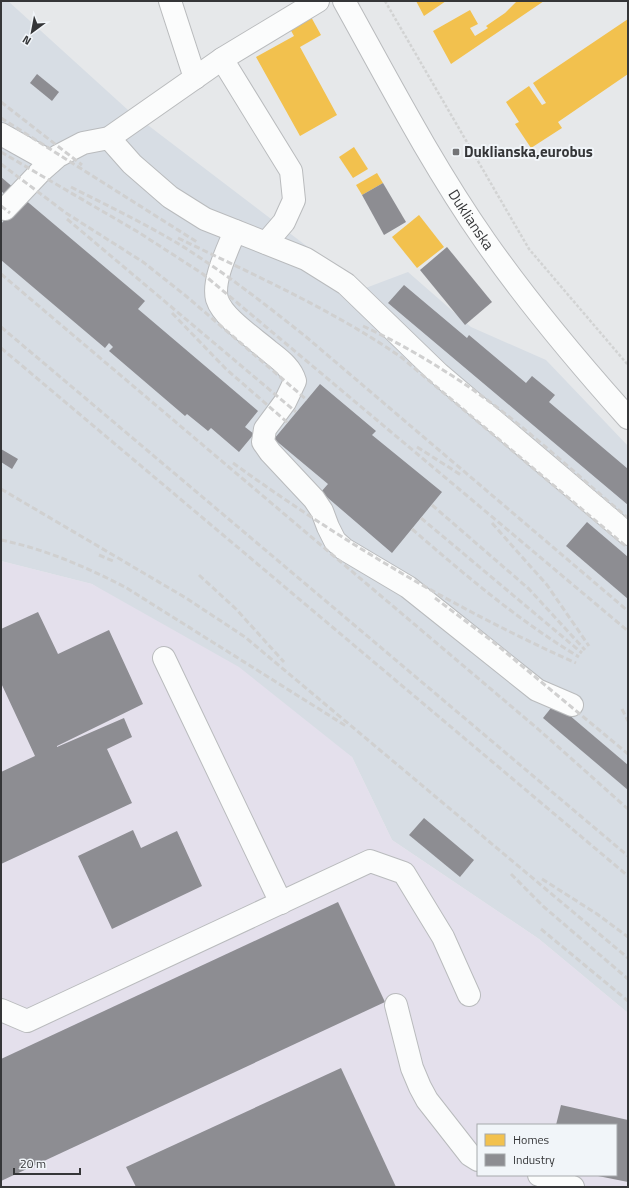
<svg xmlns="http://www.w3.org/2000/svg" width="629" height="1188" font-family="'Titillium Web',sans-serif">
	<rect width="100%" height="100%" fill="#e6e8ea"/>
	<path fill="#d7dde4" d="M 1,1 L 8,1 L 128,110 L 363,289 L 408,272 L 471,327 L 546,360 L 628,446 L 628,1013 L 539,939 L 392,840 L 352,757 L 92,584 L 1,561 Z"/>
	<path fill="#e4e0ec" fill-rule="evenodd" d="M 1,561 L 92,584 L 239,667 L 352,757 L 392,840 L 539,939 L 628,1013 L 628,1187 L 1,1187 ZM 478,1125 L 616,1125 L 616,1175 L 478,1175 Z"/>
	<g fill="#f2c14e">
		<path d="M 416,1 L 446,1 L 424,16 Z"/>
		<path d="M 517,1 L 544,1 L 451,64 L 433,31 L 470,10 L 478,24 L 470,28 L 475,36 L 488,28 L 486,26 L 505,13 Z"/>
		<path d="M 310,15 L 321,35 L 300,47 L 337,115 L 300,136 L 256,57 L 294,36 L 289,27 Z"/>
		<path d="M 628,19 L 628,74 L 558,122 L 562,128 L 531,148 L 515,124 L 519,122 L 506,102 L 529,86 L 542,105 L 546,103 L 533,83 Z"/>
		<path d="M 354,147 L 368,169 L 353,178 L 339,157 Z"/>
		<path d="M 377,173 L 383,183 L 362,195 L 356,185 Z"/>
		<path d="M 419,215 L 444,247 L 417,268 L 392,237 Z"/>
	</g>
	<g fill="#8d8d92">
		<path d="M 37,74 L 59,92 L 52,101 L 30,83 Z"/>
		<path d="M 1,177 L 15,189 L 8,197 L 1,191 Z"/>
		<path d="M 383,183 L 406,222 L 384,235 L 362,195 Z"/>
		<path d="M 23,198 L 145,301 L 138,309 L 258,411 L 245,427 L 254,434 L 239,452 L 211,428 L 208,431 L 187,414 L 185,416 L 109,351 L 113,347 L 109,343 L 105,348 L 1,260 L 1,224 Z"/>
		<path d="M 447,247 L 492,302 L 465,325 L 420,270 Z"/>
		<path d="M 404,285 L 467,338 L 469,335 L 526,383 L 532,376 L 555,395 L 549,402 L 628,469 L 628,505 L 388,303 Z"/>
		<path d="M 320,384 L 376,431 L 372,435 L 442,492 L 392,553 L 321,492 L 328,484 L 274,439 Z"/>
		<path d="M 1,449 L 18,459 L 12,469 L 1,462 Z"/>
		<path d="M 587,522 L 628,557 L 628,599 L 566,546 Z"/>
		<path d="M 38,612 L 58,654 L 109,630 L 143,704 L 57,746 L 57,747 L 124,718 L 132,737 L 107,749 L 132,803 L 1,864 L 1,772 L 35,756 L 1,683 L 1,629 Z"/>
		<path d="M 555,703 L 628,765 L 628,790 L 543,718 Z"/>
		<path d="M 424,818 L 474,860 L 460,877 L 409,835 Z"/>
		<path d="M 133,830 L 141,848 L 177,831 L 202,886 L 112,929 L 78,856 Z"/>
		<path d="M 338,902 L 385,1002 L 1,1181 L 1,1059 Z"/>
		<path d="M 341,1068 L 396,1187 L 136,1187 L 126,1167 Z"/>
		<path d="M 561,1105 L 628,1120 L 628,1182 L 598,1176 L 616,1175 L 616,1125 L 556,1125 Z"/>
	</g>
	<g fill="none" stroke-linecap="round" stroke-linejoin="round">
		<defs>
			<g id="minor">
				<path d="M 170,1 L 195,78"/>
				<path id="s1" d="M 344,1 C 389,82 432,165 485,241 C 529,304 577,361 628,418"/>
				<path d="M 1,134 L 51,162"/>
				<path d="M 109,138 L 132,164 L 170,197 L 205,219 L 306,259 L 346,284 L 439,374 L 628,534"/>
				<path d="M 5,209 L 41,171 L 58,156 L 83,143 L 109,138 L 222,59"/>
				<path d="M 235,231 C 228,249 212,280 217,299 C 223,318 254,338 269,351 C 279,359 291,367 295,381 L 285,402 L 265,429 L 263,442 L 270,452 L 314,499 L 322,511 L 328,527 L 335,541 L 344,549 L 408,587 L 537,690 L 572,705"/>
				<path d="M 266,243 L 284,222 L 294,200 L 291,171 L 222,59 L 318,1"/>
				<path d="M 164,658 L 281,903"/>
				<path d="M 396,1005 L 412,1068 L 420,1087 L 427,1100 L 470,1155 L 478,1160"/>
				<path d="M 1,1010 L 27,1021 L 370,861 L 404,873 L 443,937 L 469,995"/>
				<path d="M 539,1175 L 573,1187"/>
			</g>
		</defs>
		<use href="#minor" stroke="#b9bbbd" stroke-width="24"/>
		<path stroke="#d2d3d3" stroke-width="2.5" stroke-dasharray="3 2" stroke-linecap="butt" d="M 385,1 L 529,249 L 628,365"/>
		<use href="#minor" stroke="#fbfcfc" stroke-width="22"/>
		<g stroke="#d0d0d0" stroke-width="3" stroke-dasharray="6 3" stroke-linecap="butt">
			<path d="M 1,102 L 82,165"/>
			<path d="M 1,118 L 197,242"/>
			<path d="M 1,152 L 138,232 L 203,274 L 628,631"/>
			<path d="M 1,164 L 66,213 L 143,262 L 186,296 L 307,400"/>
			<path d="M 71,187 C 108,206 146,224 182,246 C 225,273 265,304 305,336 L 628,611"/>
			<path d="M 1,206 L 10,213"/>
			<path d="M 67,219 L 296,412"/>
			<path d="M 178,238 C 254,275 331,309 401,357 L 628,548"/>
			<path d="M 1,274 L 538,729 L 628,809"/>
			<path d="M 172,313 L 226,369 L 288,423"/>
			<path d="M 363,326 C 391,339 418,354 443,370 C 510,411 568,468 628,518"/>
			<path d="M 1,327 L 628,856"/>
			<path d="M 1,348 L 628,876"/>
			<path d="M 417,447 L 461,475"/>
			<path d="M 233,463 C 341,541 455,609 576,663"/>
			<path d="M 1,489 L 186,598 L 245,637 L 628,958"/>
			<path d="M 432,505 L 529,589 L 585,650"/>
			<path d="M 421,518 L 582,653"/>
			<path d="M 492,523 L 547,585 L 589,646"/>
			<path d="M 412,529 C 465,575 519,621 579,657"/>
			<path d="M 1,540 C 45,549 86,567 125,587 L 346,726"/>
			<path d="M 99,555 L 113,561"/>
			<path d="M 199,575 L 236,609 L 284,662"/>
			<path d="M 435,598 L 492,641 L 628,754"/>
			<path d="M 622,709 L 628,721"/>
			<path d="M 511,874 L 544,907 L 628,979"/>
			<path d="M 542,879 L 597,914 L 628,937"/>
			<path d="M 541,929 L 628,1001"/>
		</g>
	</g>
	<rect fill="#737476" stroke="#f1f5f9" stroke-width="1.5" x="452" y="148" width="8" height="8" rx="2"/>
	<g text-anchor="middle" stroke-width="4" stroke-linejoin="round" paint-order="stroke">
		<g font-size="15" font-weight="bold" fill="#353638" stroke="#f1f5f9" text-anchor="start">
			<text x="464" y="157">Duklianska,eurobus</text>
		</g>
		<g font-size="15" fill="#353638" stroke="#f1f5f9">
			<text dy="5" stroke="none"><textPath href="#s1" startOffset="253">Duklianska</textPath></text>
		</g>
	</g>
	<rect width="629" height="1188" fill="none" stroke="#353638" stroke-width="4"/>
	<rect x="477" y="1124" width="140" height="52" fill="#f1f5f9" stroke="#a6a9ac"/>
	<rect x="485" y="1134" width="20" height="12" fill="#f2c14e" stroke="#a6a9ac"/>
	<text x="513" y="1144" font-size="12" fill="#353638">Homes</text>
	<rect x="485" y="1154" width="20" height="12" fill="#8d8d92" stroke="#a6a9ac"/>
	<text x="513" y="1164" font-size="12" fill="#353638">Industry</text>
	<g transform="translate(32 32) rotate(212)" stroke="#f1f5f9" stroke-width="3" paint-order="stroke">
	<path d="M0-3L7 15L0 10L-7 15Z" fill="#353638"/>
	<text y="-6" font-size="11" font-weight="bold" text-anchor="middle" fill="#353638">N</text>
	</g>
	<path d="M14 1168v6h66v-6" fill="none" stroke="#353638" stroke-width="2"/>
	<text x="20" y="1168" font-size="12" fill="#353638" stroke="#f1f5f9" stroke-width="3" paint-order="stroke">20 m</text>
</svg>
